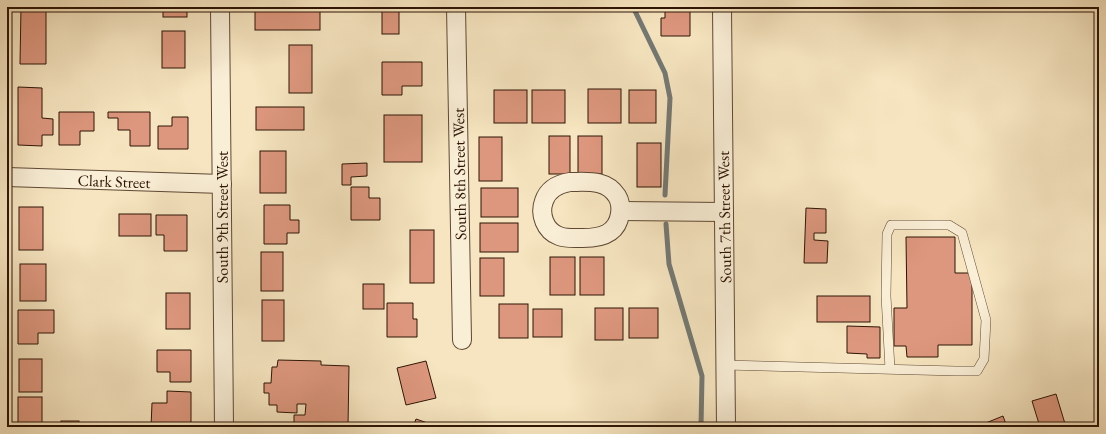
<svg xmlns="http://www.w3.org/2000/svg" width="1106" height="434" font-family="'EB Garamond',serif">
	<rect width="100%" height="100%" fill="#f6e5c0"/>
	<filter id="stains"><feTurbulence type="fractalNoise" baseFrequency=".005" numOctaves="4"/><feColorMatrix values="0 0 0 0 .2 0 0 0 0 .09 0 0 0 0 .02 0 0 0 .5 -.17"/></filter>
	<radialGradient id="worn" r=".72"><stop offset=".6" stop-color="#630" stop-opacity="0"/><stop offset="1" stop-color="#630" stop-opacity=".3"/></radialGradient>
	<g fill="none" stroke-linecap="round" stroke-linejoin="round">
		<g stroke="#747974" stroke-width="5">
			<path d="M 633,7 L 665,73 L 670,98 L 665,195"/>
			<path d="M 666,224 L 669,264 L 702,376 L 701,427"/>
		</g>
	</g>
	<g fill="#dd977e" stroke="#2d1404">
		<path d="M 21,7 L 46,7 L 46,64 L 20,64 Z"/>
		<rect x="163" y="7" width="24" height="10"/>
		<rect x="382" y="7" width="17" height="27"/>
		<path d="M 665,7 L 690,7 L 690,36 L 661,36 L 661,18 L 665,18 Z"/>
		<rect x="255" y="8" width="65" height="22"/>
		<rect x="162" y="31" width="23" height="37"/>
		<rect x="289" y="45" width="23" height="48"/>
		<path d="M 382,62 L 422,62 L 422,86 L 402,86 L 402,95 L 382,95 Z"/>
		<path d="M 18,87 L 42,88 L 42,118 L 53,119 L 53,135 L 42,135 L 42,146 L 18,145 Z"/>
		<rect x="588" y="89" width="33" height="34"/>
		<rect x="494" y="90" width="33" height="33"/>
		<rect x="532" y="90" width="33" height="33"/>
		<rect x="629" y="90" width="27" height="33"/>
		<rect x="256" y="107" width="48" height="23"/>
		<path d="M 59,112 L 94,112 L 94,131 L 80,131 L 80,145 L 59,145 Z"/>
		<path d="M 108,112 L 150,112 L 150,146 L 130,146 L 130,130 L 118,130 L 118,118 L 108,118 Z"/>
		<rect x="384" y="115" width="38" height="47"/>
		<path d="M 172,117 L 188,117 L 188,149 L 158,149 L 158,126 L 172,126 Z"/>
		<rect x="549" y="136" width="21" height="38"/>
		<rect x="578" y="136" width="24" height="38"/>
		<rect x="479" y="137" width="23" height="44"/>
		<rect x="637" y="143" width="24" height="44"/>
		<rect x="260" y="151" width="26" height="42"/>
		<path d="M 367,163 L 367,176 L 351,177 L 351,185 L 342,185 L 342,164 Z"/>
		<path d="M 351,187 L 369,187 L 369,198 L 380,198 L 380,220 L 351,220 Z"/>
		<rect x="481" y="188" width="37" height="29"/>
		<path d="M 264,205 L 290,205 L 290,220 L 299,220 L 299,233 L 287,233 L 287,244 L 264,244 Z"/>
		<rect x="19" y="207" width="24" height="43"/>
		<path d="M 806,208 L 826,209 L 826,233 L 814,233 L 814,240 L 828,241 L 827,263 L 804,263 Z"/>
		<rect x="119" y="214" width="32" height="22"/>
		<path d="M 156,215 L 187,215 L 187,251 L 164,251 L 164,235 L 156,235 Z"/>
		<rect x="480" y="223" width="38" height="29"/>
		<rect x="410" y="230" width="24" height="53"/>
		<path d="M 906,237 L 955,237 L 955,273 L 972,273 L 972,345 L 938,345 L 938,357 L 907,357 L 906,346 L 894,346 L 894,308 L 907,308 Z"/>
		<rect x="261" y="252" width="22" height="39"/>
		<rect x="550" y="257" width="25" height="38"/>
		<rect x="580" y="257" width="24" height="38"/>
		<rect x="480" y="258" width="24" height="38"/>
		<rect x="20" y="264" width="26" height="37"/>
		<rect x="363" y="284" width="21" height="25"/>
		<rect x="166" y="293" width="24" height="36"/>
		<rect x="817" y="296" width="53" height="26"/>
		<rect x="262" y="300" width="22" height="41"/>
		<path d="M 387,303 L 413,303 L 413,319 L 417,319 L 417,337 L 387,337 Z"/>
		<rect x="499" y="304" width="29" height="34"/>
		<rect x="595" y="308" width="28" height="32"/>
		<rect x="629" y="308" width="29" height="30"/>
		<rect x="533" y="309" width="29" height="28"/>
		<path d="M 18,310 L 54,310 L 54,333 L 38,333 L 38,344 L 18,344 Z"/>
		<path d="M 847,326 L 880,327 L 880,358 L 867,358 L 867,354 L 847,353 Z"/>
		<path d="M 157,350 L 191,350 L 191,382 L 170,382 L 170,372 L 157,372 Z"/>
		<rect x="19" y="359" width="23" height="33"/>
		<path d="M 278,360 L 321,361 L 321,365 L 349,366 L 348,427 L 294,427 L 294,415 L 305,415 L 306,404 L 297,404 L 297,413 L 277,412 L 277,405 L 269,405 L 269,393 L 264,393 L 264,383 L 271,383 L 272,367 L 277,367 Z"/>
		<path d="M 426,361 L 436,398 L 406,405 L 397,368 Z"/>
		<path d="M 167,391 L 191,392 L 191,427 L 151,427 L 152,403 L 167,403 Z"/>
		<path d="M 1056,394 L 1066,427 L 1040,427 L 1032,401 Z"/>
		<rect x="18" y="397" width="24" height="30"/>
		<path d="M 1003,416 L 1007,427 L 976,427 Z"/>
		<path d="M 416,419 L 439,427 L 413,427 Z"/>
		<rect x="61" y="421" width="18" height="6"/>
	</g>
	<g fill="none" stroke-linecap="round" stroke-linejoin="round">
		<defs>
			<path id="lane" d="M 725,365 L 956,371 L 977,371 L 984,359 L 986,320 L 962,233 L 949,225 L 891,225 L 887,234 L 886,296 L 890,369"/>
			<g id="street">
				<path d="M 220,7 L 224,427"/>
				<path d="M 456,7 L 462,340"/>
				<path d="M 722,7 L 726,427"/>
				<path d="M 7,177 L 222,184"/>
				<path d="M 570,182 C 587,182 606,179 617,196 C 620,201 621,208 620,214 C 617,234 601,238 583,238 C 575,238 567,239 559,236 C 545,231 539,214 544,201 C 548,189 558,184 570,182 Z"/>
				<path d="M 621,211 L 724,212"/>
			</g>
		</defs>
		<use href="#lane" stroke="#5f4833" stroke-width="10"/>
		<use href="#street" stroke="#5f4833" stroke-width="20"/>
		<use href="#lane" stroke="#f9eed6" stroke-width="9"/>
		<use href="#street" stroke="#f9eed6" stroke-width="18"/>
	</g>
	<g text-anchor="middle" stroke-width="3" stroke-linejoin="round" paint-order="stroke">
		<g font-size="16" fill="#2d1404" stroke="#f9eed6">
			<text transform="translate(459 174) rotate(-91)" y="6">South 8th Street West</text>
			<text transform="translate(114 181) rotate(2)" y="6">Clark Street</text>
			<text transform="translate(222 217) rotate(-90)" y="6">South 9th Street West</text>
			<text transform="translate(724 217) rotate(-91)" y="6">South 7th Street West</text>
		</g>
	</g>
	<rect width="1106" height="434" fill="none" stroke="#f6e5c0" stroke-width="24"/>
	<rect x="8" y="8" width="1090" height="418" fill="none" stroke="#2d1404" stroke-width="2"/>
	<rect x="12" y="12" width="1082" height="410" fill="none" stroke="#2d1404"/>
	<rect width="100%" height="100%" filter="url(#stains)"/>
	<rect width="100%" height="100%" fill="url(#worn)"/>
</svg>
